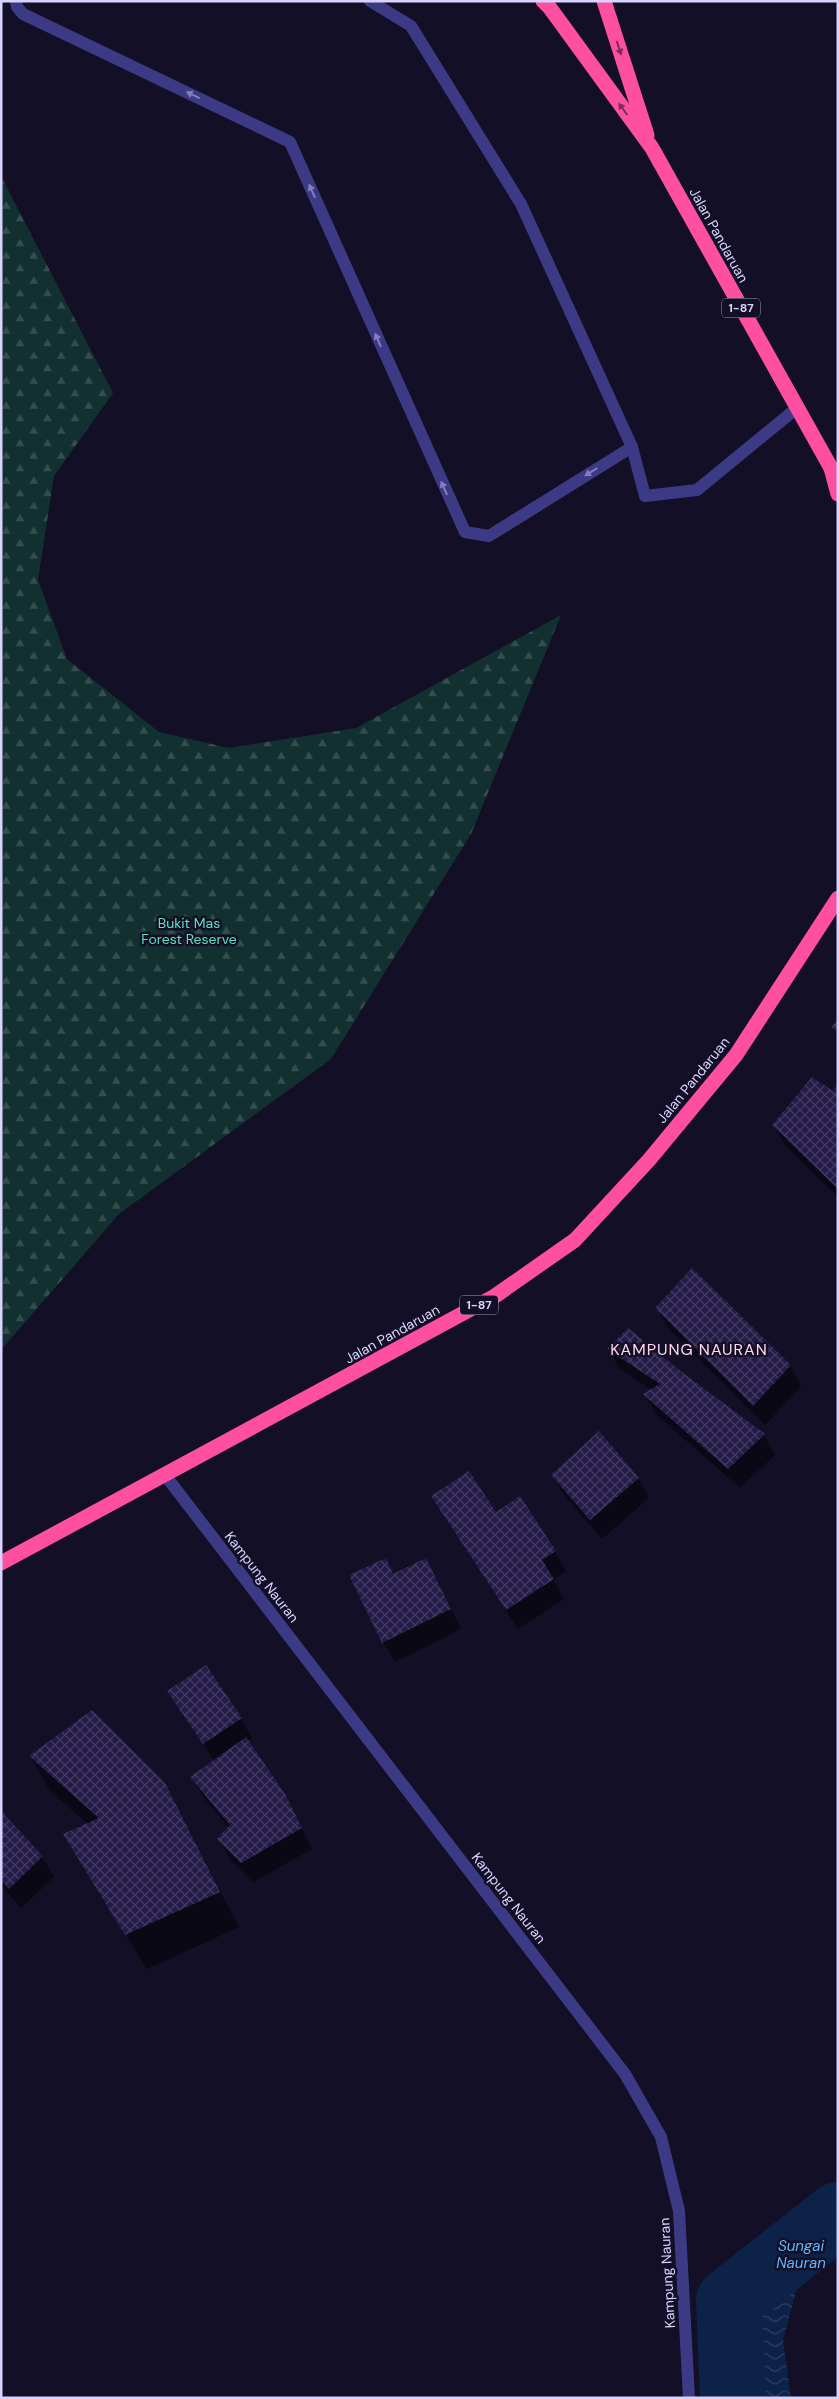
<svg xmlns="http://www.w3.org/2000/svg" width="839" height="2399" font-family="'DM Sans',sans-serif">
	<defs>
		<pattern id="forest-firs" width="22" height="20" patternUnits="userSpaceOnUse" patternTransform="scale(1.25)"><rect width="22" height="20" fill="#12302f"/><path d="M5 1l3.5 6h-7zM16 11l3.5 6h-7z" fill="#344d4e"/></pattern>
		<pattern id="water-waves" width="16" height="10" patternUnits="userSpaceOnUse" patternTransform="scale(1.25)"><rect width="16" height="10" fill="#0c2248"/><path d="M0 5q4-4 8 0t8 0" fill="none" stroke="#2f4163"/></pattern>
		<pattern id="building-cross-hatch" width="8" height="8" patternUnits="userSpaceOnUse" patternTransform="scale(1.25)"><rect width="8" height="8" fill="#241b47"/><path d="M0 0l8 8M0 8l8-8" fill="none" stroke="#433b63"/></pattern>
	</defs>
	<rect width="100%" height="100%" fill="#130f26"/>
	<path fill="url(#forest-firs)" d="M 1,176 L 113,393 L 54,476 L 38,580 L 67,659 L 159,732 L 229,748 L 356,728 L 561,615 L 471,834 L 331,1059 L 119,1214 L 1,1350 Z"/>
	<path fill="url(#water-waves)" d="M 838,2202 L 838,2240 L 797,2288 L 783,2340 L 791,2398 L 751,2398 L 753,2319 L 785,2244 Z"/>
	<g fill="#0007">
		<path d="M 838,1086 L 838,1197 L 785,1145 L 774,1126 L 833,1092 Z"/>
		<path d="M 657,1308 L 790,1366 L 801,1386 L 765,1425 L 668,1328 Z"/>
		<path d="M 608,1349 L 683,1374 L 764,1435 L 775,1455 L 740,1488 L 656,1414 L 645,1394 L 652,1390 L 620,1369 Z"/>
		<path d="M 552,1475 L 638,1478 L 649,1498 L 602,1539 L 564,1495 Z"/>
		<path d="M 495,1514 L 555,1552 L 566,1571 L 553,1580 L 564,1599 L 518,1629 L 444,1516 Z"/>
		<path d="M 385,1559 L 394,1575 L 437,1580 L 461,1629 L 395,1662 L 383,1642 Z"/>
		<path d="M 169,1691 L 241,1719 L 252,1738 L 247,1741 L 284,1794 L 312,1849 L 253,1882 L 230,1859 L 219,1839 L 229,1828 L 203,1797 L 192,1777 L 214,1761 Z"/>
		<path d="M 30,1756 L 164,1784 L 239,1927 L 147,1969 L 85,1869 L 88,1824 L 50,1791 Z"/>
		<path d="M 1,1813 L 42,1857 L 54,1877 L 21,1908 L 1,1885 Z"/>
	</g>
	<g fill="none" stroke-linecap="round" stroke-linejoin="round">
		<path stroke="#0c2248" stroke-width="66" d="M 733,2398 L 729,2301 L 838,2215"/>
	</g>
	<g fill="url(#building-cross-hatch)">
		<path d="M 838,1020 L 838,1032 L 831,1027 Z"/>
		<path d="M 812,1077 L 833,1091 L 838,1084 L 838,1189 L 772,1125 Z"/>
		<path d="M 692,1268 L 791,1365 L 753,1406 L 655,1308 Z"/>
		<path d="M 628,1328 L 683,1373 L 765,1434 L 728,1469 L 643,1394 L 660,1384 L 607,1349 Z"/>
		<path d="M 599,1431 L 639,1478 L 590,1520 L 551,1475 Z"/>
		<path d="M 469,1471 L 496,1512 L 520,1496 L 556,1551 L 542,1560 L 554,1579 L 506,1610 L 431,1496 Z"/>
		<path d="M 386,1558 L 393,1574 L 426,1558 L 451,1609 L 382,1643 L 349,1575 Z"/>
		<path d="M 206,1665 L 242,1718 L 203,1744 L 167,1691 Z"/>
		<path d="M 92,1710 L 165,1783 L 220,1892 L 125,1935 L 63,1834 L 99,1818 L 29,1756 Z"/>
		<path d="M 246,1737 L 285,1794 L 302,1828 L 241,1863 L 217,1839 L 230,1825 L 190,1777 Z"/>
		<path d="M 1,1811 L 43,1856 L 9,1889 L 1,1880 Z"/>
	</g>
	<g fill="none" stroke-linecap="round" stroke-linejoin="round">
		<g stroke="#3d3a85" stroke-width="12">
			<path d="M 16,1 L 17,7 L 23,14 L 290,142 L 465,532 L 489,536 L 632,447"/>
			<path d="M 370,1 L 411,26 L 521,204 L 632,447 L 645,496 L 697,490 L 797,408"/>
		</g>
		<path stroke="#3d3a85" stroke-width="12" d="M 165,1475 L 625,2074 L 661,2137 L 679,2211 L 689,2398"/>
		<g stroke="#ff4fa3" stroke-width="15">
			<path d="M 543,1 L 550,8 L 652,148 L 831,468 L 838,475"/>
			<path d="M 604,1 L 647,135"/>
			<path d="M 831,468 L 838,494"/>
			<path d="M 1,1563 L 495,1296 L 575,1240 L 649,1160 L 736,1055 L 838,898"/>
		</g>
	</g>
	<defs><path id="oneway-solid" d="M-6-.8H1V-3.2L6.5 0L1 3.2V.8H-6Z" transform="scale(1.25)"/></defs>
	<g fill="#7d2c5e">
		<use href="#oneway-solid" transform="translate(619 48) rotate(72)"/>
		<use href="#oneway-solid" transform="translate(623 109) rotate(-126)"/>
	</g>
	<g fill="#837fbc">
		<use href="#oneway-solid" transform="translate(193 95) rotate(-154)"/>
		<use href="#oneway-solid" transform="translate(312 191) rotate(-114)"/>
		<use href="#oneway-solid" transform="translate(378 340) rotate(-114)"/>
		<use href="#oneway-solid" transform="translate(591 472) rotate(148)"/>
		<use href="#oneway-solid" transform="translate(444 488) rotate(-114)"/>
	</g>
	<g text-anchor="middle" stroke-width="5" stroke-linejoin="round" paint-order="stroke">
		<g fill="#130f26" stroke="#9e99be" stroke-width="1">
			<rect x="722" y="298.5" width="38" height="19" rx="4"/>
			<rect x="460" y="1295.5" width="38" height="19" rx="4"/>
		</g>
		<g font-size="12" font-weight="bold" fill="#d9d4ff">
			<text x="741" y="312">1-87</text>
			<text x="479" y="1309">1-87</text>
		</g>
		<g font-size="14" fill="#d9d4ff" stroke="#130f26">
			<text transform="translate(719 235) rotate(61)" y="5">Jalan Pandaruan</text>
			<text transform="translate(693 1080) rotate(-51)" y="5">Jalan Pandaruan</text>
			<text transform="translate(392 1334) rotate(-29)" y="5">Jalan Pandaruan</text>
			<text transform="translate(262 1577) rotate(52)" y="5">Kampung Nauran</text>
			<text transform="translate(509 1898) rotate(52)" y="5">Kampung Nauran</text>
			<text transform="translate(667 2273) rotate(-93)" y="5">Kampung Nauran</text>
		</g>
		<g font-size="14" fill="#5fe0c0" stroke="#130f26">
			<text x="189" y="928">Bukit Mas<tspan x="189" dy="16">Forest Reserve</tspan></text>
		</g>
		<g font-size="15" font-style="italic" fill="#62b6ff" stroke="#130f26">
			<text x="801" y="2251">Sungai<tspan x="801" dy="17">Nauran</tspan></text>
		</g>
		<g font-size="16" letter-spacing="1" fill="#ffd6f0" stroke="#130f26">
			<text x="689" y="1355">KAMPUNG NAURAN</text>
		</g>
	</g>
	<rect width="839" height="2399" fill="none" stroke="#d9d4ff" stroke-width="5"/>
</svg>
